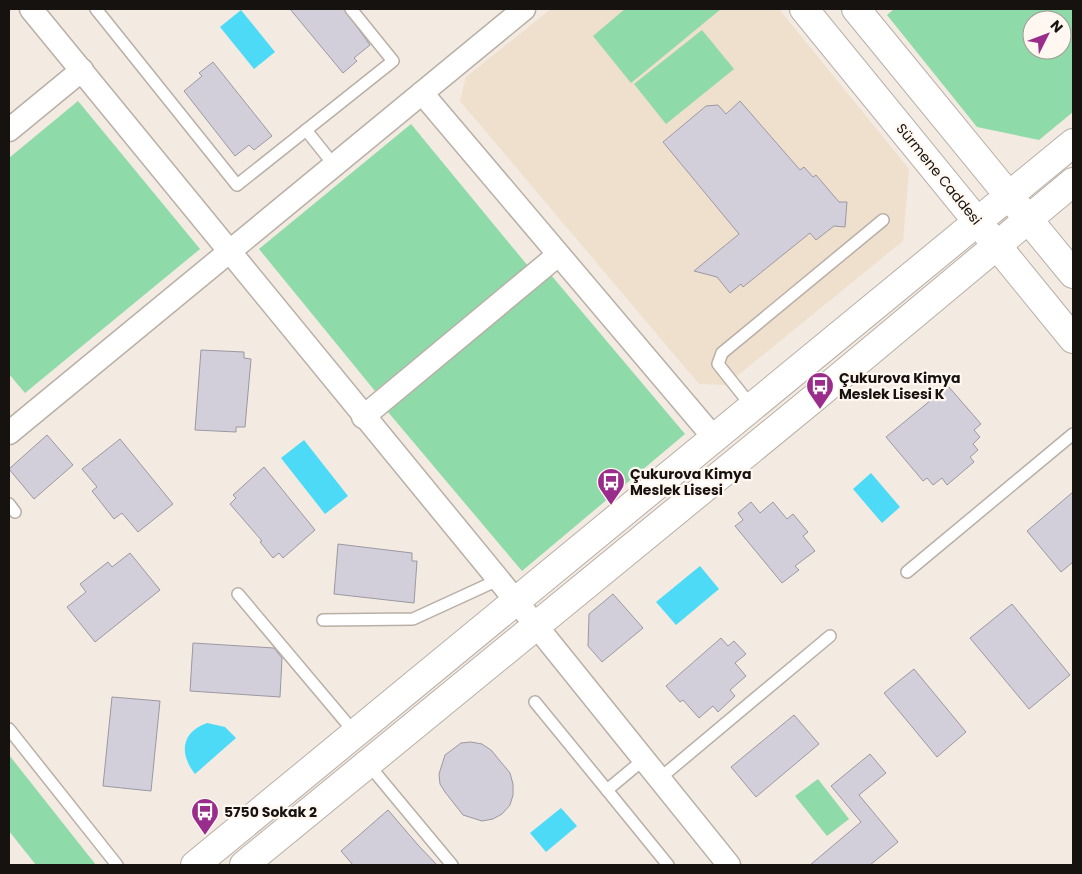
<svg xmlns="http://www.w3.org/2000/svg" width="1082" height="874" font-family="Poppins,sans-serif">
	<rect width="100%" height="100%" fill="#f3eae1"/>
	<path fill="#efdfcd" d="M 551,9 L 779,9 L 909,169 L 903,241 L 726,385 L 699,384 L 460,101 L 466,77 Z"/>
	<g fill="#8edaa8" fill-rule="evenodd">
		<path d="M 625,9 L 721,9 L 631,83 L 593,36 Z"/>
		<path d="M 894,9 L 1073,9 L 1073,112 L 1039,140 L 977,127 L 887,15 ZM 1032,20 L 1062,20 L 1062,50 L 1032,50 Z"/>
		<path d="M 702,30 L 734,69 L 666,124 L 634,84 Z"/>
		<path d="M 78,101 L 200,249 L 25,393 L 9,374 L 9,158 Z"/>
		<path d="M 411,124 L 528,266 L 375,391 L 259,249 Z"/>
		<path d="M 551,275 L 685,434 L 522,571 L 388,412 Z"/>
		<path d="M 9,755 L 96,865 L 36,865 L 9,831 Z"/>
		<path d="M 818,779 L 849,819 L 827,836 L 795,796 Z"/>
	</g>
	<g fill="#4cdaf6">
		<path d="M 241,10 L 275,52 L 254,69 L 220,27 Z"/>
		<path d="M 304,440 L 348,496 L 325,514 L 281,458 Z"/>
		<path d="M 871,473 L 900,507 L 882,523 L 853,489 Z"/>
		<path d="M 700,566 L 719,589 L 676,625 L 656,602 Z"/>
		<path d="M 207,723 L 225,727 L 236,738 L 195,774 C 179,754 181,732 207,723 Z"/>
		<path d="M 561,808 L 577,826 L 546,852 L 530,833 Z"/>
	</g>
	<g fill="#d2cfda" stroke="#9c98a2">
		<path d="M 290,9 L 344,9 L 370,45 L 354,58 L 357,61 L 343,73 Z"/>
		<path d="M 213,62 L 272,136 L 254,150 L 249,145 L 235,156 L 184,91 L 202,76 L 199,73 Z"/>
		<path d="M 740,101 L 800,170 L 804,167 L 813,177 L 816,175 L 839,202 L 847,202 L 845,227 L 834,226 L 816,240 L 810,233 L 743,287 L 741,284 L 730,293 L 717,277 L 694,271 L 739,234 L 663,142 L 706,106 L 718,105 L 726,114 Z"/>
		<path d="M 201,350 L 244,352 L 244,358 L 251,359 L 245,427 L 236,427 L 236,432 L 195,430 Z"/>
		<path d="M 948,386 L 981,424 L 974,430 L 980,437 L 973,444 L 978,450 L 970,457 L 974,462 L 947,485 L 942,478 L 933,485 L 927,478 L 923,481 L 886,437 Z"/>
		<path d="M 47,435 L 73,465 L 34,499 L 9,469 Z"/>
		<path d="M 120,439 L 173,504 L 138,532 L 122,513 L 114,519 L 92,491 L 97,487 L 82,469 Z"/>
		<path d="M 264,467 L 315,530 L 283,558 L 279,553 L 273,558 L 260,542 L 262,541 L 230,504 L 236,498 L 233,495 Z"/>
		<path d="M 1073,492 L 1073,562 L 1061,572 L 1027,531 Z"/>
		<path d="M 751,502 L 760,513 L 773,502 L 787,519 L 793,514 L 808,532 L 803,536 L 815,551 L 795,566 L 799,570 L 782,583 L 735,526 L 743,520 L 738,513 Z"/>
		<path d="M 338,544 L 412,553 L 412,561 L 417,561 L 414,603 L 334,594 Z"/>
		<path d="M 130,553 L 160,590 L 95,642 L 67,607 L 86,592 L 80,584 L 108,562 L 112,567 Z"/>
		<path d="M 613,594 L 643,628 L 602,662 L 588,646 L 589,614 Z"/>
		<path d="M 1012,604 L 1070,675 L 1029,709 L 970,638 Z"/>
		<path d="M 721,638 L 728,646 L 734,641 L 746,654 L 735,663 L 746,676 L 730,690 L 735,696 L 718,712 L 713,706 L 699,718 L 683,700 L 680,702 L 666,686 Z"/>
		<path d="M 193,643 L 274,648 L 282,658 L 280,697 L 190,691 Z"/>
		<path d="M 914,669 L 966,732 L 937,757 L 884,693 Z"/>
		<path d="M 112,697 L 160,701 L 151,791 L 103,786 Z"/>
		<path d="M 794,715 L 819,744 L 756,797 L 731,767 Z"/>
		<path d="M 471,742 L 482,744 L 491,750 L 510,773 L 513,784 L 513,795 L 510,805 L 502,814 L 493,819 L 482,821 L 463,815 L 445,792 L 440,784 L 439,774 L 445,755 L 461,743 Z"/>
		<path d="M 870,754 L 886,773 L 859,795 L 898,842 L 870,865 L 810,865 L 861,822 L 831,786 Z"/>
		<path d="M 388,810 L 418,845 L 437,865 L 353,865 L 341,851 Z"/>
	</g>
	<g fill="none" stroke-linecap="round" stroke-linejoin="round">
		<defs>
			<g id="service">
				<path d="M 96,9 L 237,185 L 393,61 L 351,9"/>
				<path d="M 306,130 L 334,165"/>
				<path d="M 753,408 L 718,364 L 722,353 L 883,220"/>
				<path d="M 9,504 L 15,512"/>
				<path d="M 907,572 L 1073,434"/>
				<path d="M 238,594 L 355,733"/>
				<path d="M 323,620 L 413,619 L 498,580"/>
				<path d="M 535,702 L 607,790"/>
				<path d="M 9,729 L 117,865"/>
				<path d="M 643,760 L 607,790 L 668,865"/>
				<path d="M 368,764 L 452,865"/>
				<path d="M 659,779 L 830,636"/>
			</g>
			<g id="minor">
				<path d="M 31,9 L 517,602 L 729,865"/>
				<path d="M 422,93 L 715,439"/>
				<path d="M 9,130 L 82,70"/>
				<path d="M 363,417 L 558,255"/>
				<path d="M 9,433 L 524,9"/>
			</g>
			<g id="tertiary">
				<path d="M 804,9 L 1073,339"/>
				<path d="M 856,9 L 1073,274"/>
				<path d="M 195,865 L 1073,143"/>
				<path d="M 244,865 L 813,399 L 1073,182"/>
			</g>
		</defs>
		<use href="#service" stroke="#b8afa7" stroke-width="14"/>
		<use href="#minor" stroke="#b8afa7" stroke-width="25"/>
		<use href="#tertiary" stroke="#b8afa7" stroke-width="30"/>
		<use href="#service" stroke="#fff" stroke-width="11"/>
		<use href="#minor" stroke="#fff" stroke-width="22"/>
		<use href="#tertiary" stroke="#fff" stroke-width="28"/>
	</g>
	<defs>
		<symbol id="bus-pin" viewBox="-11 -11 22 30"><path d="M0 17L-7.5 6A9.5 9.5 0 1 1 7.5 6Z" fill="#9a2c8b" stroke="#fff7f0"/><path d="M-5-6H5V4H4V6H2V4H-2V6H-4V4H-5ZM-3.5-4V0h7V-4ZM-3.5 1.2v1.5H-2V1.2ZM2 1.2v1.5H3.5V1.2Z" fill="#fff"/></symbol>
	</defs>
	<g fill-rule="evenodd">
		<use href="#bus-pin" x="804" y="370" width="32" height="43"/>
		<use href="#bus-pin" x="595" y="466" width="32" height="43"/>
		<use href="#bus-pin" x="189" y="796" width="32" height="43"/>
	</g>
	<g text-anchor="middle" stroke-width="4.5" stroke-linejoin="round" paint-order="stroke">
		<g font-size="14" fill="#15120f" stroke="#fff7f0">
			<text transform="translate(939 174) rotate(51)" y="5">Sürmene Caddesi</text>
		</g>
		<g font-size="14" font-weight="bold" fill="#15120f" stroke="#fff7f0" text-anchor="start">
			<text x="839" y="383">Çukurova Kimya<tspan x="839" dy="16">Meslek Lisesi K</tspan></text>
			<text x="630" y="479">Çukurova Kimya<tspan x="630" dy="16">Meslek Lisesi</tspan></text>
			<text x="224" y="817">5750 Sokak 2</text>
		</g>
	</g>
	<rect width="1082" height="874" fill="none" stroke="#15120f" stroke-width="20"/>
	<g transform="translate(1047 35) rotate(48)"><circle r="24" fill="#fff7f0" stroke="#a19b96"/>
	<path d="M0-4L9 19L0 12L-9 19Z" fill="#9a2c8b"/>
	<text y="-8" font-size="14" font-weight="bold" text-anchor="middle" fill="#15120f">N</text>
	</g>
</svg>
